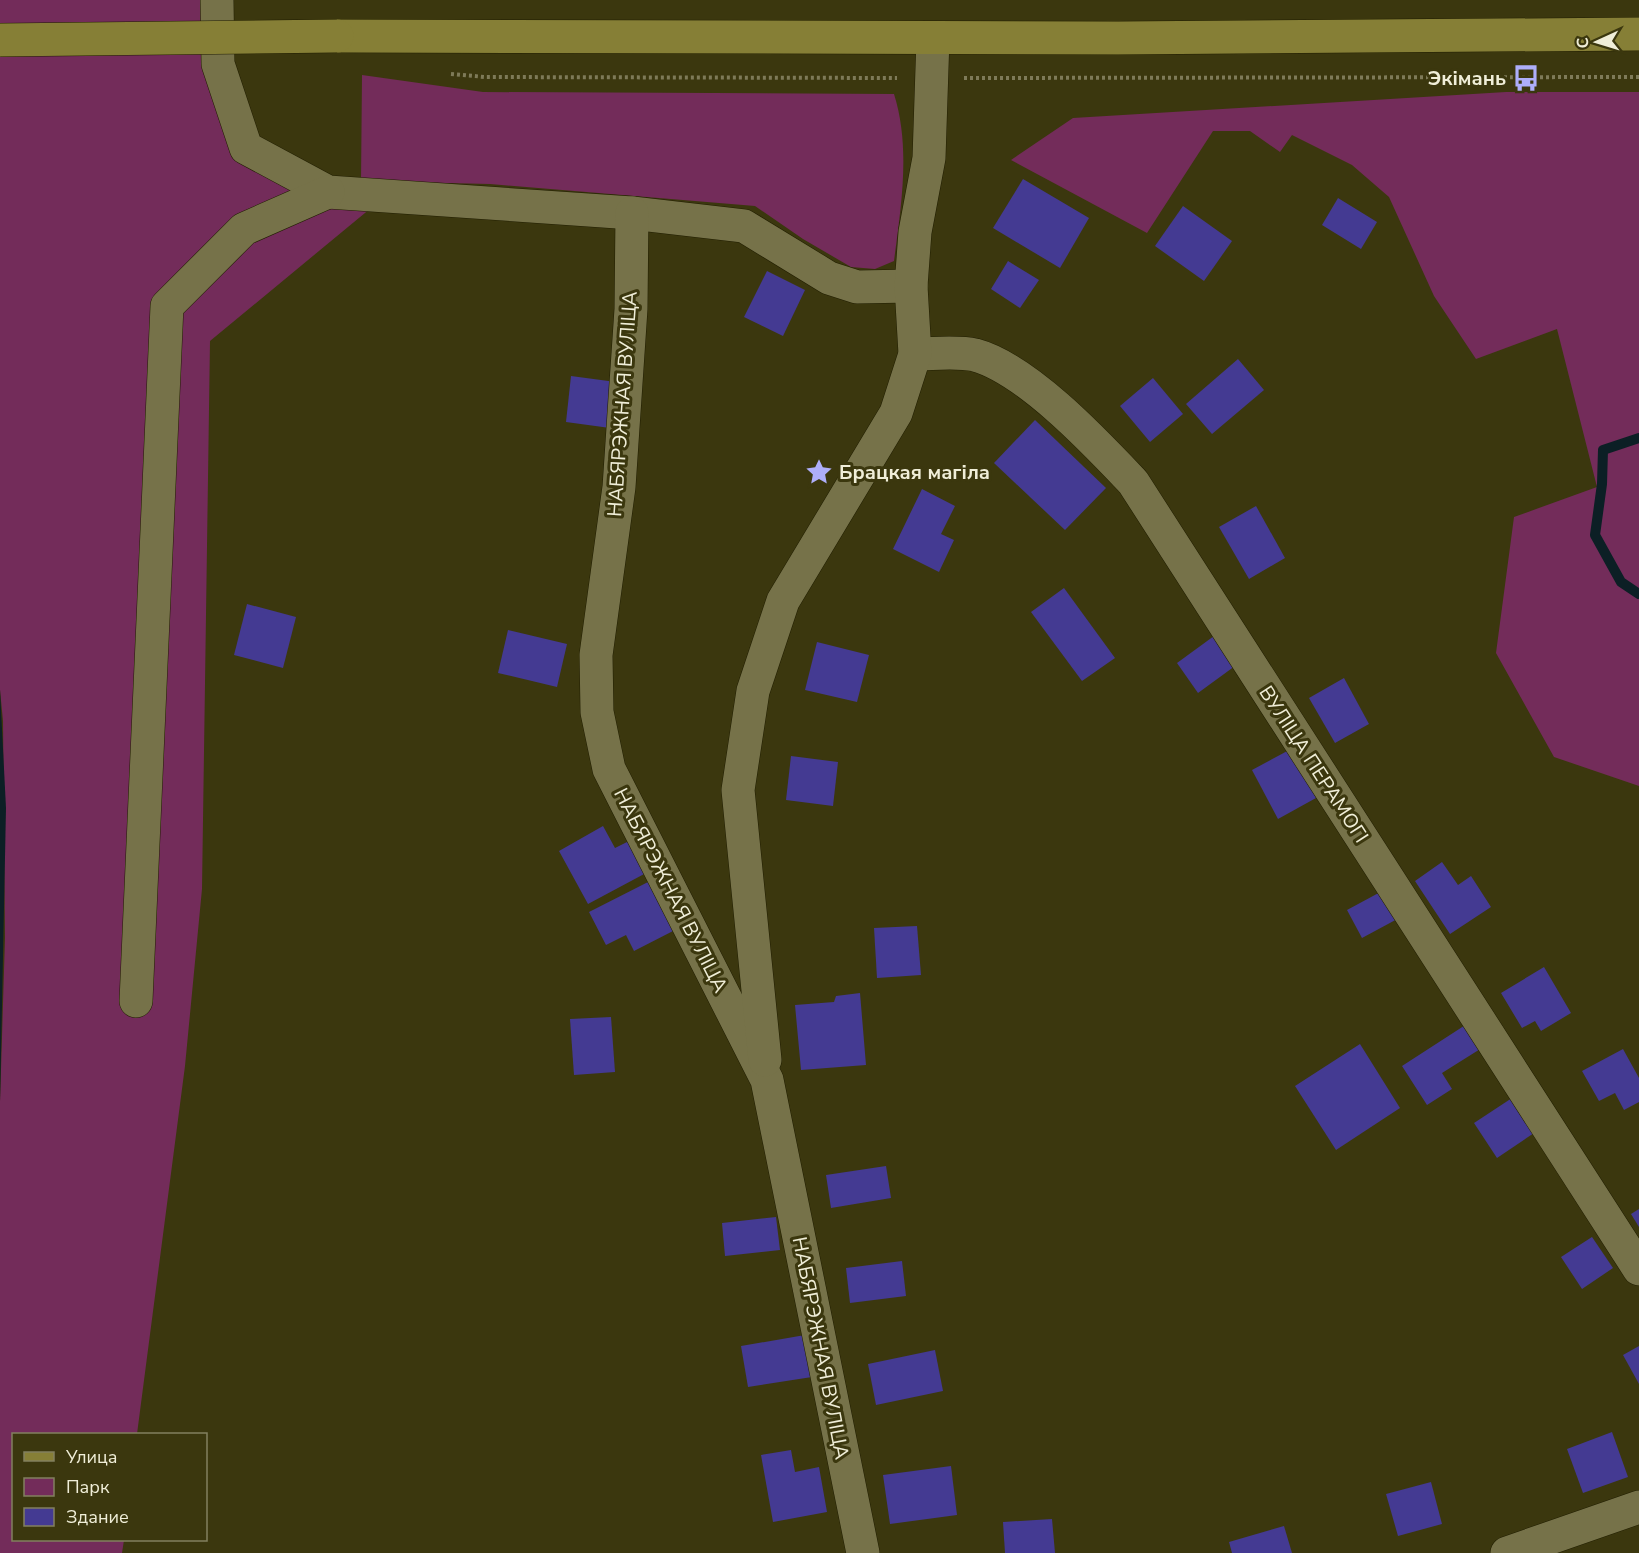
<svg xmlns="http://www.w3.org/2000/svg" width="1639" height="1553" font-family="'Nunito Sans',sans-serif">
	<rect width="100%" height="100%" fill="#3b370e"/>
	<g fill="#732c5a">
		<path d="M 0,0 L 205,0 L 232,153 L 371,208 L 210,341 L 202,889 L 185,1066 L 137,1434 L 14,1434 L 14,1540 L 124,1540 L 122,1553 L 0,1553 L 0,1102 L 5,938 L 3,721 L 0,690 Z"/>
		<path d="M 362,75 L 483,92 L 894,94 C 911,148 901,206 894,261 L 875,269 L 851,267 L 803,239 L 755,206 L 490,184 L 361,181 Z"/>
		<path d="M 1506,92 L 1639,92 L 1639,786 L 1554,757 L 1496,653 L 1514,517 L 1597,487 L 1557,329 L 1476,359 L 1434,296 L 1389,197 L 1352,165 L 1292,135 L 1280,152 L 1250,131 L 1213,131 L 1147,233 L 1011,160 L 1073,118 Z"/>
	</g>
	<path fill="#0c1f25" d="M 0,690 L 6,808 L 0,1102 Z"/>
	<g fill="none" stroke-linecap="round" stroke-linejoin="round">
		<path stroke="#0c1f25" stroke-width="10" d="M 1639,438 L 1603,450 L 1602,484 L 1595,535 L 1621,582 L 1639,594"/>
	</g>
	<g fill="#443a92">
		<path d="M 1023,179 L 1089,218 L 1060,268 L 993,228 Z"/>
		<path d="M 1338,198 L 1377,222 L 1361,249 L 1322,225 Z"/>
		<path d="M 1183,206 L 1232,241 L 1204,281 L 1155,246 Z"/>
		<path d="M 1008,261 L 1039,280 L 1020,308 L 991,289 Z"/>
		<path d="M 767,271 L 805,290 L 783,336 L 744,317 Z"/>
		<path d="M 1238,359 L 1264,390 L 1212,434 L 1186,404 Z"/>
		<path d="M 571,376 L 616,382 L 610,428 L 566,422 Z"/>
		<path d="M 1153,378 L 1183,414 L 1150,442 L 1120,406 Z"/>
		<path d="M 1035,420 L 1106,488 L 1065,530 L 994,463 Z"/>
		<path d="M 922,489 L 955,506 L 941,534 L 954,540 L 939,572 L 893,549 Z"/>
		<path d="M 1256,506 L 1285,558 L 1249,579 L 1219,527 Z"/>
		<path d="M 1064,588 L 1115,658 L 1082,681 L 1031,612 Z"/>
		<path d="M 247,604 L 296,617 L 283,668 L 234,655 Z"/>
		<path d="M 508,630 L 567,644 L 557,687 L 498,673 Z"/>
		<path d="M 1214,636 L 1235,666 L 1198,693 L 1177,663 Z"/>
		<path d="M 817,642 L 869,655 L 857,702 L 805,690 Z"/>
		<path d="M 1344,678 L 1369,724 L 1335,743 L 1309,698 Z"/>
		<path d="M 1291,749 L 1316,798 L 1278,819 L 1252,770 Z"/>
		<path d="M 791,756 L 838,762 L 833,806 L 786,800 Z"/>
		<path d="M 603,826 L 615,848 L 629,841 L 646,873 L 588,904 L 559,851 Z"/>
		<path d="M 1442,862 L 1458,885 L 1471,876 L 1491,907 L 1450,934 L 1415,881 Z"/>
		<path d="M 650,881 L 675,930 L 634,951 L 626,935 L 606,945 L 589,912 Z"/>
		<path d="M 1386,889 L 1401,917 L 1362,938 L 1347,910 Z"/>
		<path d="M 917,926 L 921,975 L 877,978 L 874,928 Z"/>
		<path d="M 1544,967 L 1571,1013 L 1541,1031 L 1535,1021 L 1522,1028 L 1501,993 Z"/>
		<path d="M 860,993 L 866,1065 L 801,1070 L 795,1005 L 834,1002 L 836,996 Z"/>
		<path d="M 611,1017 L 615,1072 L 574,1075 L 570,1019 Z"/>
		<path d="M 1470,1022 L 1485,1046 L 1442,1073 L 1452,1089 L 1427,1105 L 1402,1066 Z"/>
		<path d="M 1360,1044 L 1400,1108 L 1336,1150 L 1295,1086 Z"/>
		<path d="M 1623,1049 L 1639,1078 L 1639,1102 L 1624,1110 L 1615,1093 L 1599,1101 L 1582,1071 Z"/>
		<path d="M 1512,1098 L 1534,1133 L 1497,1158 L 1474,1123 Z"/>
		<path d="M 886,1166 L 891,1198 L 831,1208 L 826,1175 Z"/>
		<path d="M 1639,1209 L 1639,1227 L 1631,1214 Z"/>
		<path d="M 776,1217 L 780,1250 L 725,1256 L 722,1223 Z"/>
		<path d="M 1592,1237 L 1613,1268 L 1582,1289 L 1561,1257 Z"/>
		<path d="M 902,1261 L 906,1296 L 850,1303 L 846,1268 Z"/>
		<path d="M 805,1335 L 812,1377 L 748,1387 L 741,1346 Z"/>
		<path d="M 1639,1346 L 1639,1384 L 1623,1355 Z"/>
		<path d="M 935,1350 L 943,1391 L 876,1405 L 868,1364 Z"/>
		<path d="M 1612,1432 L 1628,1477 L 1583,1493 L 1567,1449 Z"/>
		<path d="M 791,1450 L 795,1472 L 819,1467 L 827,1512 L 773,1522 L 761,1455 Z"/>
		<path d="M 951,1466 L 957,1515 L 890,1524 L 883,1475 Z"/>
		<path d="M 1431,1482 L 1442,1524 L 1398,1536 L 1386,1494 Z"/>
		<path d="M 1052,1519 L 1055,1553 L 1005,1553 L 1003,1522 Z"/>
		<path d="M 1284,1526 L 1292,1553 L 1232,1553 L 1229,1542 Z"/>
	</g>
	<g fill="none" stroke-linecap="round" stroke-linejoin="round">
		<defs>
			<g id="minor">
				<path d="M 217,0 L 218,64 L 246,148 L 328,192 L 632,213 L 744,226 L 829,278 L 857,287 L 911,286"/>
				<path d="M 632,213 L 631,309 L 619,487 L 596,655 L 597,712 L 609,769 L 767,1080 L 863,1553"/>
				<path d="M 915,354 C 933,354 957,351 975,355 C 1027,369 1096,443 1133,482 L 1639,1269"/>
				<path d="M 136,1001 L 167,306 L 244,229 L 328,192"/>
				<path d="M 765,1060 L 738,790 L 753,691 L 783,601 L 896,413 L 915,354 L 911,286 L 915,232 L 929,158 L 933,38"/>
				<path d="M 1507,1553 L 1639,1507"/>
			</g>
			<path id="major" d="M 337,36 L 1118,38 L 1639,34"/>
		</defs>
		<use href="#minor" stroke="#211e01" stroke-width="34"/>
		<use href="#major" stroke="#211e01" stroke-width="34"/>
		<g stroke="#7e7a58" stroke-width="4" stroke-dasharray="3 3" stroke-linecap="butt">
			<path d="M 451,74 L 485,77 L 897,78"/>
			<path d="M 964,78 L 1639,77"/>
		</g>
		<use href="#minor" stroke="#767249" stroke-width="33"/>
		<use href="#major" stroke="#867f36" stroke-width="33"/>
		<defs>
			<path id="major-bridge" d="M 0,40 L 337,36"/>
		</defs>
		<use href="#major-bridge" stroke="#211e01" stroke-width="34" stroke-linecap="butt"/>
		<use href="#major-bridge" stroke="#867f36" stroke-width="33"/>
	</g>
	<defs>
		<symbol id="bus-bare" viewBox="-9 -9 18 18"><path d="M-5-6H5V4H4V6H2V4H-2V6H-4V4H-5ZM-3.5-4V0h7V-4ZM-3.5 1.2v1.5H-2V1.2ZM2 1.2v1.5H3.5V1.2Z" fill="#aeaefa" stroke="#3b370e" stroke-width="2.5" paint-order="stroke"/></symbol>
		<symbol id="sight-bare" viewBox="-9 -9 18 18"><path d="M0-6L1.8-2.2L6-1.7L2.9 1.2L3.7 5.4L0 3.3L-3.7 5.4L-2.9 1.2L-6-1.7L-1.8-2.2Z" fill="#aeaefa" stroke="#3b370e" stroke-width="2.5" paint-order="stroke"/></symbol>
	</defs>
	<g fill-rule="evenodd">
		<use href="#bus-bare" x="1507" y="59" width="38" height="38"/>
		<use href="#sight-bare" x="800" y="453" width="38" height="38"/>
	</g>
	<g text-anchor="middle" stroke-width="6" stroke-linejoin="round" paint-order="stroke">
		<g font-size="20" font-weight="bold" fill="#f0eed8" stroke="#3b370e" text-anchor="end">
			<text x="1506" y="85">Экімань</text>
			<text x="839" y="479" text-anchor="start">Брацкая магіла</text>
		</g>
		<g font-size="20" fill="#f0eed8" stroke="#3b370e">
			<text transform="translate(622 404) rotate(-86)" y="7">НАБЯРЭЖНАЯ ВУЛІЦА</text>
			<text transform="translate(1314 764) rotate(57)" y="7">ВУЛІЦА ПЕРАМОГІ</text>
			<text transform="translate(671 890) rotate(63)" y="7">НАБЯРЭЖНАЯ ВУЛІЦА</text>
			<text transform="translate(821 1348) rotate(79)" y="7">НАБЯРЭЖНАЯ ВУЛІЦА</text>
		</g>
	</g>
	<rect x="12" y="1433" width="195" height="108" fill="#3b370e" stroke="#83805f" stroke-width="1.5"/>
	<rect x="24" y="1452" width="30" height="9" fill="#867f36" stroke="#83805f" stroke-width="1.5"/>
	<text x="66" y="1463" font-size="18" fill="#f0eed8">Улица</text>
	<rect x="24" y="1478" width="30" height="18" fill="#732c5a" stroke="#83805f" stroke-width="1.5"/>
	<text x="66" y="1493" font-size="18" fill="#f0eed8">Парк</text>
	<rect x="24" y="1508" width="30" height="18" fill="#443a92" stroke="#83805f" stroke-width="1.5"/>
	<text x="66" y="1523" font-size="18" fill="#f0eed8">Здание</text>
	<g transform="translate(1597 42) rotate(266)" stroke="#3b370e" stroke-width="4.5" paint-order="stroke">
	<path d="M0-4.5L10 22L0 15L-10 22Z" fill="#f0eed8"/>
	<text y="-9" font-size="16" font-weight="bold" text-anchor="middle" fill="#f0eed8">С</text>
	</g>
</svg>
